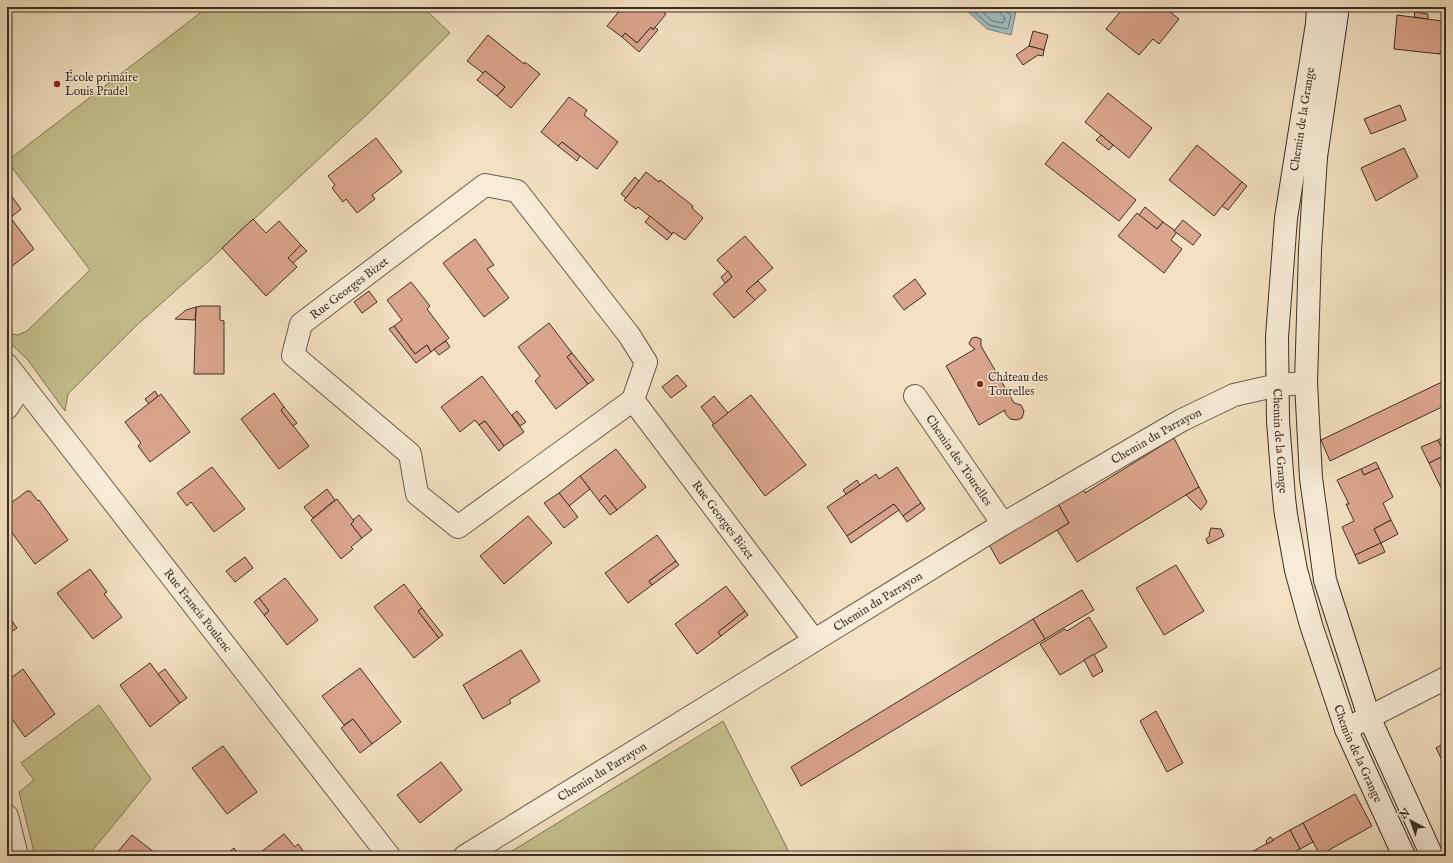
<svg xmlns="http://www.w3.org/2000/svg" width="1453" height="863" font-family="'IM FELL English',serif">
	<rect width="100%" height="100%" fill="#f3e1c1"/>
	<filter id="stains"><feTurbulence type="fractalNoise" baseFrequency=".005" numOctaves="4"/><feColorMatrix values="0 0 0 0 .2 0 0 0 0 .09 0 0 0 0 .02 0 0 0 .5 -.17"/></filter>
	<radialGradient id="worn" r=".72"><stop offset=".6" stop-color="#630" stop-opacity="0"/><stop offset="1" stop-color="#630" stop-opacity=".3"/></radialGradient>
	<g fill="#c3c08d" stroke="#807859">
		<path d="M 208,7 L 423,7 L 450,33 L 376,106 L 211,259 L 137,325 L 68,394 L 65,411 L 27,359 L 11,344 L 7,339 L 7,333 L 18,335 L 27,331 L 90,270 L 7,161 Z"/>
		<path d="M 99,705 L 151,779 L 88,856 L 35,856 L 19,792 L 34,780 L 21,763 Z"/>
		<path d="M 723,721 L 791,856 L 504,856 Z"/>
	</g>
	<path fill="#a0bbbd" stroke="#798380" d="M 965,7 L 1001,7 L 1016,11 L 1011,35 L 987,29 L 964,8 Z"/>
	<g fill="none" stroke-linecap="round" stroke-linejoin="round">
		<g stroke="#6f7571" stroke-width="1">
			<path d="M 969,7 L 989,25 L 1007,29 L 1008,28 L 1011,15 L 1005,11 L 1004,7"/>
			<path d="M 977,7 L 992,21 L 1003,23 L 1005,18 L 1000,13 L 999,7"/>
		</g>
	</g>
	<g fill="#daa58d" stroke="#3e2f25">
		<path d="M 616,7 L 619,7 L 621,9 L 618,13 L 614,9 Z"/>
		<path d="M 619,7 L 657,7 L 666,14 L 653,30 L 651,27 L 637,43 L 625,33 L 622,37 L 607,26 L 621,9 Z"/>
		<path d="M 1124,7 L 1164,7 L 1179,19 L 1159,44 L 1153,39 L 1139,55 L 1106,29 Z"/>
		<path d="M 1415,12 L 1428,14 L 1428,19 L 1414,17 Z"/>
		<path d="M 1397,15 L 1442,21 L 1443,18 L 1446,18 L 1446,53 L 1440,52 L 1440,54 L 1394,49 Z"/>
		<path d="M 651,27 L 653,30 L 655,27 L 658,30 L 639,52 L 622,37 L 625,33 L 637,43 Z"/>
		<path d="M 1033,31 L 1048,35 L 1044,50 L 1029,46 Z"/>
		<path d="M 488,35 L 524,64 L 525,62 L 540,74 L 511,108 L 497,96 L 505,87 L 485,71 L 483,73 L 467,61 Z"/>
		<path d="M 1029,46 L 1044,50 L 1043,56 L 1038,55 L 1023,65 L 1016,55 Z"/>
		<path d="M 485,71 L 505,87 L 497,96 L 477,80 Z"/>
		<path d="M 1108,93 L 1152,128 L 1129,158 L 1085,122 Z"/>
		<path d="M 569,97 L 587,110 L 584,115 L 618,142 L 597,169 L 562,142 L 558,146 L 541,132 Z"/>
		<path d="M 1400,105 L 1406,120 L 1371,134 L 1364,119 Z"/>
		<path d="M 1101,135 L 1113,145 L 1109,150 L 1096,140 Z"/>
		<path d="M 376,138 L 402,172 L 372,195 L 375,199 L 357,213 L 346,199 L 343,202 L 332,188 L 335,185 L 328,176 Z"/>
		<path d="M 562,142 L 580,156 L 577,161 L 558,146 Z"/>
		<path d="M 1063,142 L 1136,200 L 1119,221 L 1045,164 Z"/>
		<path d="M 1197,145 L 1242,182 L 1214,216 L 1169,180 Z"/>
		<path d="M 1404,148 L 1418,177 L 1376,201 L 1361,168 Z"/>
		<path d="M 646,172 L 659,182 L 660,180 L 693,206 L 692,208 L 703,218 L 685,240 L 673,232 L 672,234 L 638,207 L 636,209 L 624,200 Z"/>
		<path d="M 635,177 L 639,181 L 626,198 L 621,194 Z"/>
		<path d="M 1242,182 L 1247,186 L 1228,210 L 1222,206 Z"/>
		<path d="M 12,197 L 21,209 L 10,218 L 7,213 L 7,201 Z"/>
		<path d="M 1145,207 L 1163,222 L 1157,229 L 1139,215 Z"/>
		<path d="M 7,213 L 34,249 L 7,270 Z"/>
		<path d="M 1137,213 L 1157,229 L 1163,222 L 1177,232 L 1171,240 L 1182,249 L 1164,273 L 1118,236 Z"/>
		<path d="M 650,216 L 672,234 L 667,240 L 645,222 Z"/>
		<path d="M 253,219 L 266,233 L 279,221 L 301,245 L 288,258 L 297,267 L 266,296 L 222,248 Z"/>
		<path d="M 1183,220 L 1201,235 L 1193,245 L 1174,231 Z"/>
		<path d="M 745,236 L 773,268 L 746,291 L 755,300 L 734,318 L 713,294 L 732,277 L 717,260 Z"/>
		<path d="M 475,239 L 494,265 L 487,269 L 509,298 L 484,317 L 443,263 Z"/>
		<path d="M 301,245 L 307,251 L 293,263 L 288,258 Z"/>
		<path d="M 728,271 L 732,277 L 725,283 L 721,277 Z"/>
		<path d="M 915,279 L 926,294 L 904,310 L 893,296 Z"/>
		<path d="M 758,281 L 766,290 L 755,300 L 746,291 Z"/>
		<path d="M 411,282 L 430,306 L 427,309 L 449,338 L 431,352 L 427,345 L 415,354 L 394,326 L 402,320 L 387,300 Z"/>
		<path d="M 369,291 L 377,302 L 362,313 L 354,302 Z"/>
		<path d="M 202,306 L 220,306 L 220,320 L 224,321 L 224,374 L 194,374 L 196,307 Z"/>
		<path d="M 196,307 L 195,320 L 175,319 L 186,310 Z"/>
		<path d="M 549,323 L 572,353 L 567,357 L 588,384 L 556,409 L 535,381 L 540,376 L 518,347 Z"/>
		<path d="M 394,326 L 415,354 L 427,345 L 431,352 L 416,363 L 389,329 Z"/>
		<path d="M 976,337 L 981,339 L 981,346 L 1014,403 L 1021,405 L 1024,411 L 1022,418 L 1017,420 L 1010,419 L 1005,413 L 1005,410 L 979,425 L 946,366 L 975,349 L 970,345 L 969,343 L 972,338 Z"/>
		<path d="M 446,341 L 450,347 L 439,355 L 434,349 Z"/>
		<path d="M 572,353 L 594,380 L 588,384 L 567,357 Z"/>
		<path d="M 677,375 L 687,386 L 671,398 L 662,387 Z"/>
		<path d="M 482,376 L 524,432 L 504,446 L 485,421 L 479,425 L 475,420 L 460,432 L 441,407 Z"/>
		<path d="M 1446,380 L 1446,405 L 1330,461 L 1321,440 Z"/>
		<path d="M 155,391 L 158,396 L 149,404 L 145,399 Z"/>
		<path d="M 274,393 L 284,407 L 281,410 L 309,446 L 279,469 L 241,419 Z"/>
		<path d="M 161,394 L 190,432 L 150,462 L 138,446 L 141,443 L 125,422 Z"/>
		<path d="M 751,395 L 806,465 L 765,496 L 712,425 Z"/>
		<path d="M 714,396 L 728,413 L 714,424 L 701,407 Z"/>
		<path d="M 284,407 L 297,423 L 293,426 L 281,410 Z"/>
		<path d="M 517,411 L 526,422 L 520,426 L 512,415 Z"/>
		<path d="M 485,421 L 504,446 L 499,451 L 479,425 Z"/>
		<path d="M 1446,435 L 1446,493 L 1444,494 L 1429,463 L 1445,455 L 1438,440 Z"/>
		<path d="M 1174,438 L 1199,487 L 1077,562 L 1057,530 L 1069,523 L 1057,502 L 1082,487 L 1085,493 Z"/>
		<path d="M 1438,440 L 1445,455 L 1429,463 L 1421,447 Z"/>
		<path d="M 616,449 L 646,487 L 617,510 L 605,495 L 599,501 L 580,476 Z"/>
		<path d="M 1376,462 L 1379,468 L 1364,475 L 1361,469 Z"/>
		<path d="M 212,467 L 245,509 L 214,532 L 191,502 L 187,506 L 177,493 Z"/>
		<path d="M 897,467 L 921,503 L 903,516 L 894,504 L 847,536 L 827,507 L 876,474 L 879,479 Z"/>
		<path d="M 1379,468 L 1393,497 L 1383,503 L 1391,520 L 1374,529 L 1381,543 L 1355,555 L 1342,527 L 1354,521 L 1346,504 L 1349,504 L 1337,480 L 1361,469 L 1364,475 Z"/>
		<path d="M 580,476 L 590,489 L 569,506 L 559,493 Z"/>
		<path d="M 857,480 L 860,485 L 846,494 L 843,490 Z"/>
		<path d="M 1199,487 L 1207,502 L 1201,510 L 1186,495 Z"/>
		<path d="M 327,489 L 335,500 L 313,518 L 304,507 Z"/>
		<path d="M 27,491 L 30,491 L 38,501 L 39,500 L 68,540 L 35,564 L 7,526 L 8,523 L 7,521 L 7,506 Z"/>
		<path d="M 559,493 L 578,517 L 564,528 L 544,503 Z"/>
		<path d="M 605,495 L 617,510 L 610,515 L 599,501 Z"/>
		<path d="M 337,499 L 354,521 L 351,524 L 362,538 L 351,547 L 353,549 L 341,559 L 311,520 Z"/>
		<path d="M 1057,502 L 1069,523 L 1000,564 L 988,543 Z"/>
		<path d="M 921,503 L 925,509 L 907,522 L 903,516 Z"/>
		<path d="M 894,504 L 899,510 L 851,543 L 847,536 Z"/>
		<path d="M 359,515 L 372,530 L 362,538 L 351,524 L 354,521 L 353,520 Z"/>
		<path d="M 528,516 L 552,543 L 504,584 L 480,556 Z"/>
		<path d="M 1391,520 L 1398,534 L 1381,543 L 1374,529 Z"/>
		<path d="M 1211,528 L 1221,529 L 1224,536 L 1208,544 L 1206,539 L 1210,536 L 1209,534 Z"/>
		<path d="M 657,535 L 676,561 L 649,581 L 652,585 L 628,603 L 605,573 Z"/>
		<path d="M 1381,543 L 1385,552 L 1359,564 L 1355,555 Z"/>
		<path d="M 245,557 L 253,568 L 235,582 L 226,571 Z"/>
		<path d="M 676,561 L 679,565 L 652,585 L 649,581 Z"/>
		<path d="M 1176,565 L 1204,611 L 1164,635 L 1136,588 Z"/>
		<path d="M 90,569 L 107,592 L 104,594 L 122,617 L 93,639 L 57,593 Z"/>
		<path d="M 285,578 L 318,620 L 287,645 L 264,615 L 269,611 L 259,598 Z"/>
		<path d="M 404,584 L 422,608 L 418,611 L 439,638 L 414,658 L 374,607 Z"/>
		<path d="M 726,586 L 745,611 L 718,632 L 721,636 L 697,654 L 675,624 Z"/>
		<path d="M 1082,590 L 1094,610 L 1045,639 L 1033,619 Z"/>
		<path d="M 259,598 L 269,611 L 264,615 L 254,602 Z"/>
		<path d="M 422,608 L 443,635 L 439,638 L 418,611 Z"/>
		<path d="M 745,611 L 748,615 L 721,636 L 718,632 Z"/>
		<path d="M 7,614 L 17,628 L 7,635 Z"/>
		<path d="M 1089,617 L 1107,647 L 1060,675 L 1040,644 L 1065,629 L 1067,631 Z"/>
		<path d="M 1033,619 L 1045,639 L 801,786 L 791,767 Z"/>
		<path d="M 521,650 L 540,681 L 509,700 L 511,703 L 483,719 L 463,685 Z"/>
		<path d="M 1094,654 L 1103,671 L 1093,677 L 1084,660 Z"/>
		<path d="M 150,663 L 180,703 L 150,727 L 120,685 Z"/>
		<path d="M 360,668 L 401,722 L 372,744 L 353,719 L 344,725 L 322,696 Z"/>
		<path d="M 23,669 L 55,714 L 25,737 L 9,715 L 7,717 L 7,681 Z"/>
		<path d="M 165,669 L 187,698 L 180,703 L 158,674 Z"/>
		<path d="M 1156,711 L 1183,763 L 1167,772 L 1140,721 Z"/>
		<path d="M 353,719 L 372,744 L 360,753 L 341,728 Z"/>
		<path d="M 1446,742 L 1446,768 L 1436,748 Z"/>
		<path d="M 223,746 L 257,792 L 227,814 L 192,768 Z"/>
		<path d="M 441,762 L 462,790 L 420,823 L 397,795 Z"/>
		<path d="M 1355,794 L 1372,826 L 1320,855 L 1303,823 Z"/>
		<path d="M 1303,823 L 1313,842 L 1300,849 L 1290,830 Z"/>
		<path d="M 1290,830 L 1300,849 L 1287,856 L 1245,856 Z"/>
		<path d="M 284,834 L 295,847 L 298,844 L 307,856 L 256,856 Z"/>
		<path d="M 132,835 L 159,856 L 114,856 Z"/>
		<path d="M 1270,837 L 1274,840 L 1267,844 L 1266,841 Z"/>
		<path d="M 234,848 L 239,856 L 224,856 Z"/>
	</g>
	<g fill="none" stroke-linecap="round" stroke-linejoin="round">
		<defs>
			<g id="street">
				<path d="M 485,185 L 517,191 L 629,335 L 646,362 L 633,400 L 458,527 L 417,494 L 410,454 L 293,355 L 301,324 Z"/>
				<path id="s1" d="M 7,365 L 389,856"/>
				<path id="s2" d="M 915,396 L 1003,524"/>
				<path id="s3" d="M 633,400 L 814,640"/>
				<path d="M 7,408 L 22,385"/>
				<path d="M 1346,729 L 1446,678"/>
				<path d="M 7,816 L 17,856"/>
				<path id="s4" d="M 465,856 L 1003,524 L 1182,420 L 1234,395 L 1278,385 L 1306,383"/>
			</g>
			<g id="secondary">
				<path id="s5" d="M 1318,7 L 1317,24 L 1286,218 L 1277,337 L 1278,421 L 1284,498 L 1286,515 L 1296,570 L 1311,625 L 1346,729 L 1404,856"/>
				<path d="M 1338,7 L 1316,157 L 1310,250 L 1306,383 L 1311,478 L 1325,580 L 1369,717 L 1432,856"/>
			</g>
		</defs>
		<use href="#street" stroke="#6b5c4c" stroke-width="24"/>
		<use href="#secondary" stroke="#3e2f25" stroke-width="24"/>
		<use href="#street" stroke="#f7ecd7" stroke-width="22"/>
		<use href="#secondary" stroke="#f7ecd7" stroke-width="22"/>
	</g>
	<g fill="#8f2418" stroke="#f7ecd7" stroke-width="1.5">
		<circle cx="57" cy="84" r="4"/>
		<circle cx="980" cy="384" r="4"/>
	</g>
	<g text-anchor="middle" stroke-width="3" stroke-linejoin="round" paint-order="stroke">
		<g font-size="12" fill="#3e2f25" stroke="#f7ecd7" text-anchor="start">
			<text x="65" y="81">École primaire<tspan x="65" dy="14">Louis Pradel</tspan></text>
			<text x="988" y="381">Château des<tspan x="988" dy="14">Tourelles</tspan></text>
		</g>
		<g font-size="12" fill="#3e2f25" stroke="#f7ecd7">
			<text transform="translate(1302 119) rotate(-81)" y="4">Chemin de la Grange</text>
			<text transform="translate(349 288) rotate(-37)" y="4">Rue Georges Bizet</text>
			<text dy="4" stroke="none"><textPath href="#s4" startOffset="809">Chemin du Parrayon</textPath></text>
			<text dy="4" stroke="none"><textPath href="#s5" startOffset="437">Chemin de la Grange</textPath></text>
			<text dy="4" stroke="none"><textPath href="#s2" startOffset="78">Chemin des Tourelles</textPath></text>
			<text dy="4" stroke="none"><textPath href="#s3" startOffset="150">Rue Georges Bizet</textPath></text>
			<text dy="4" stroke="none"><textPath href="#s4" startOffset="485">Chemin du Parrayon</textPath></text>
			<text dy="4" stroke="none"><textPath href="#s1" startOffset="311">Rue Francis Poulenc</textPath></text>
			<text dy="4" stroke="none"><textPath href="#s5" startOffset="761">Chemin de la Grange</textPath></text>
			<text dy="4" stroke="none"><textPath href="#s4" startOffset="161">Chemin du Parrayon</textPath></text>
		</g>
	</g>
	<rect width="1453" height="863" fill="none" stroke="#f3e1c1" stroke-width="24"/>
	<rect x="8" y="8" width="1437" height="847" fill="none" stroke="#3e2f25" stroke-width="2"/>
	<rect x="12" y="12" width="1429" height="839" fill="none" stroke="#3e2f25"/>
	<g transform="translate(1411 821) rotate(319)" stroke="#f7ecd7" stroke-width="3" paint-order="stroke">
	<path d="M0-3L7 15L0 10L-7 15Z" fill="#3e2f25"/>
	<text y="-6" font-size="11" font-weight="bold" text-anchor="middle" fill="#3e2f25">N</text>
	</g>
	<rect width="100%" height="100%" filter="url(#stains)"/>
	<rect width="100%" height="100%" fill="url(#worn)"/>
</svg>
